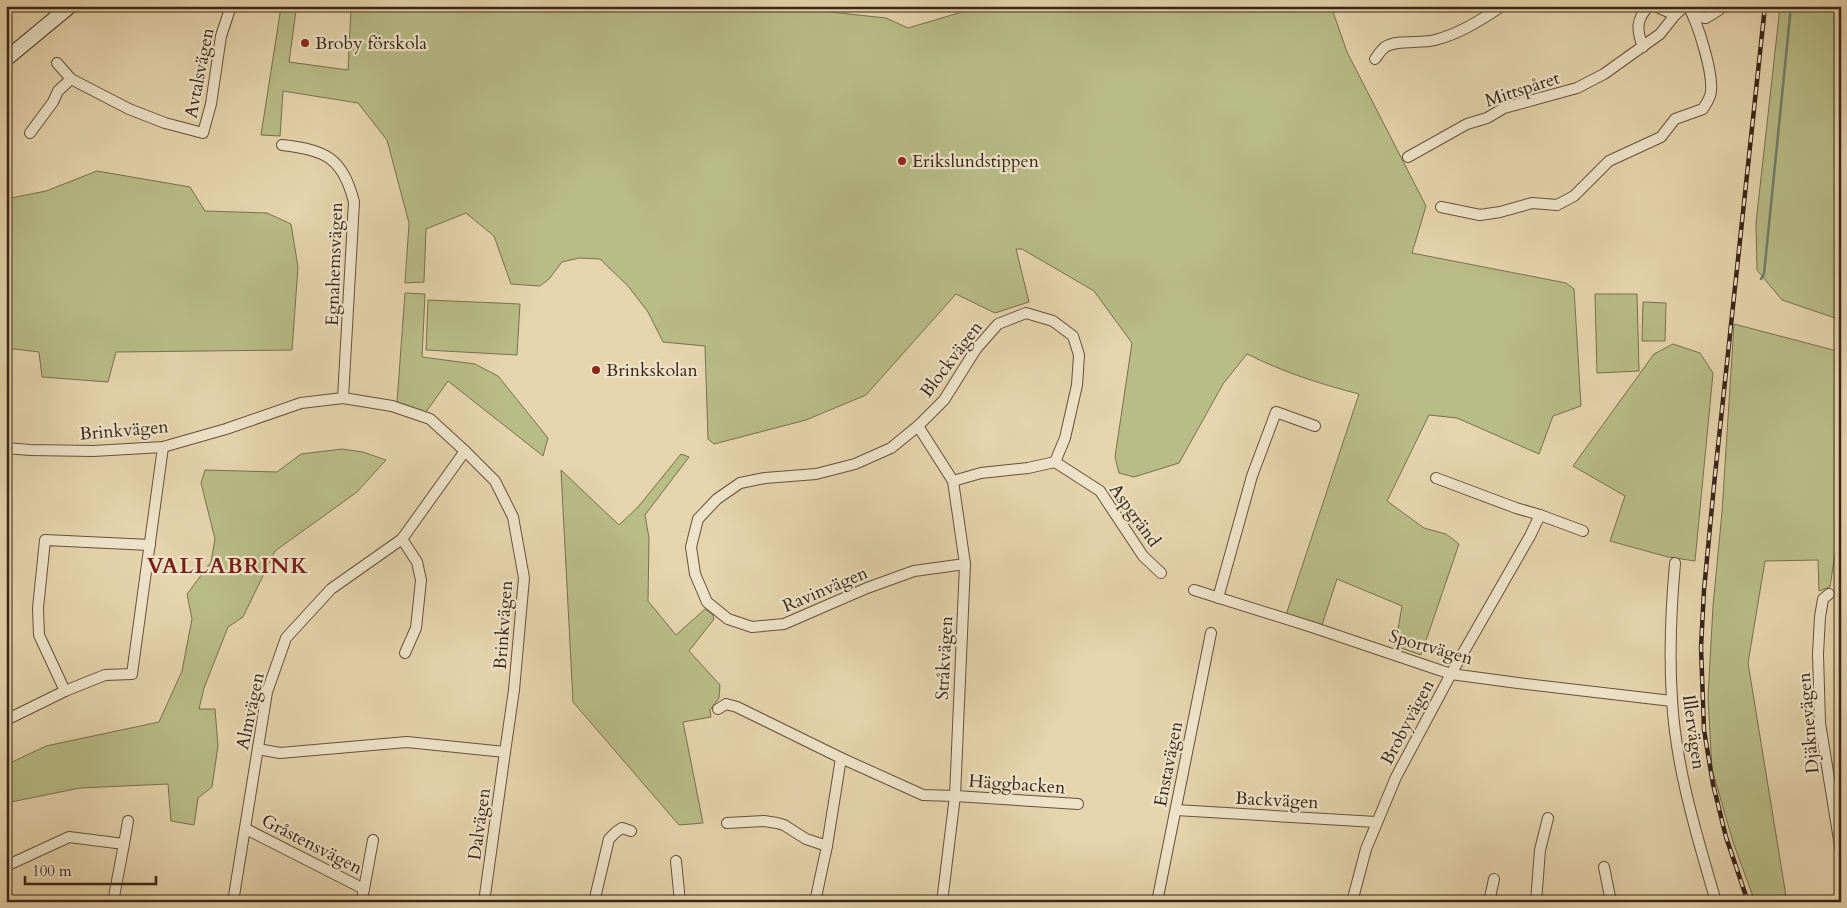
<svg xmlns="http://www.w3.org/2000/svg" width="1847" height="908" font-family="Cardo,serif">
	<rect width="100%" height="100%" fill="#e5d4ac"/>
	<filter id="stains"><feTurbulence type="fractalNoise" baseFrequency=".004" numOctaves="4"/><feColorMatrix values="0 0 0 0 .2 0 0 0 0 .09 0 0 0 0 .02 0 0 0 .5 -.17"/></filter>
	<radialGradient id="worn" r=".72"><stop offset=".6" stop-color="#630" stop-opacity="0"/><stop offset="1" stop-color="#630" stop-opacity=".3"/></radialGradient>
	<g fill="#b8bc87" stroke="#78704f">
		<path d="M 356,6 L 774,6 L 886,18 L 908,28 L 982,6 L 1331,6 L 1347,52 L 1426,206 L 1412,253 L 1566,283 L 1574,289 L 1581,406 L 1553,416 L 1539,454 L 1457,418 L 1429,415 L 1387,501 L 1424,528 L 1446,534 L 1459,544 L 1421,655 L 1395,646 L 1402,606 L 1337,579 L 1322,625 L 1286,615 L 1359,394 C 1320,384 1283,372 1247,354 L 1223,384 L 1179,463 L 1134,477 L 1119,473 L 1115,457 L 1132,343 L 1094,291 L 1022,249 L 1016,249 L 1029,302 L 995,313 L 956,294 L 866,395 L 806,420 L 714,444 L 708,439 L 705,346 L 663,342 L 648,312 L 628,286 L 600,259 L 579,258 L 562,262 L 549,279 L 540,286 L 511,284 L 494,236 L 466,213 L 426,229 L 424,282 L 405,283 L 409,223 L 387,140 L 358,103 L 283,91 L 280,136 L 261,135 L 281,7 L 296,11 L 289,62 L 348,70 L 351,9 Z"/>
		<path d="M 1841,6 L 1841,320 L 1782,300 L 1757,270 L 1756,223 L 1780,7 Z"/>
		<path d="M 97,171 L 190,187 L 205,211 L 267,213 L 291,224 L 298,267 L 292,350 L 116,352 L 108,382 L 42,377 L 39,352 L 6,348 L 6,199 L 46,191 Z"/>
		<path d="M 405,293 L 425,294 L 422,357 L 475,364 L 498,376 L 548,438 L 543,456 L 448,381 L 426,412 L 397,402 Z"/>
		<path d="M 1595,294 L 1637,294 L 1639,371 L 1597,373 Z"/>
		<path d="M 428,300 L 520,304 L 517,355 L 426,350 Z"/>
		<path d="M 1643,302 L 1666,303 L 1665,341 L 1642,341 Z"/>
		<path d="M 1734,324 L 1841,352 L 1841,553 L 1835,554 L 1830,587 L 1819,591 L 1818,560 L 1765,561 L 1748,663 L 1787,902 L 1755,902 L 1733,842 L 1712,769 L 1708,698 L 1713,606 L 1722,512 Z"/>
		<path d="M 1673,344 L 1700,353 L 1713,373 L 1695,561 L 1668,557 L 1610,541 L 1625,496 L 1573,466 L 1654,354 Z"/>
		<path d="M 342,449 L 363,452 L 386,460 L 357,492 L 275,551 L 243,617 L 228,627 L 204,688 L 199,709 L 215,709 L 218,746 L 212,787 L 198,798 L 194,825 L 171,821 L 168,784 L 80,788 L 6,803 L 6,768 L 10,763 L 46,746 L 159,722 L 182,671 L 192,619 L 187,594 L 211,562 L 215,539 L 201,483 L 205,470 L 277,472 L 301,454 Z"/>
		<path d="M 681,454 L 689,457 L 645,515 L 649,538 L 648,601 L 676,635 L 705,609 L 713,615 L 714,619 L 689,651 L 720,685 L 719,698 L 710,710 L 711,717 L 683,722 L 703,823 L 679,825 L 573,702 L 561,470 L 619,525 L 638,507 Z"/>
	</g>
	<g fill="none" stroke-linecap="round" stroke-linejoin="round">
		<path stroke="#717d6f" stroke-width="2.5" d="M 1761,279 L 1764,274 L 1791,6"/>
		<defs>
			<g id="street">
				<path d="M 1655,6 L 1675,15"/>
				<path d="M 1694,16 L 1706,18 L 1719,10 L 1720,6"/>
				<path d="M 1643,47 C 1637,31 1635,20 1649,6"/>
				<path d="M 1375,59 C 1378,55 1381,50 1385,47 C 1397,39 1420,44 1435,40 C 1459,34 1481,20 1502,6"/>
				<path d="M 57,63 L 71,79 L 129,109 L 165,123 L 203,133 L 211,104 L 221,36 L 231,6"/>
				<path d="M 30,133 L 53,102 L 58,91 L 71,79"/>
				<path d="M 282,145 C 326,150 343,158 354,202 L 343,398"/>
				<path d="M 1408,157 L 1467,124 L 1487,118 L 1504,108 L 1577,88 L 1604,74 L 1660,34 L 1675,15 L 1685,6"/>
				<path d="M 1441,207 L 1480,215 L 1500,212 L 1532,203 L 1557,205 L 1574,196 L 1609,161 L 1661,137 L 1675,119 L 1703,109 C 1706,104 1711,97 1711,91 C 1713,72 1698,23 1688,6"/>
				<path d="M 918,426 L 953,481 L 965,564 L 955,796 L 942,902"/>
				<path d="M 6,448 L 30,450 L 93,451 L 163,447 L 226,429 L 301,403 L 343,398 L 392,406 L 430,419 L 465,451 L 495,481 L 513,517 L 524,578 L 514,690 L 505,752 L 407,742 L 280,753 L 258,749"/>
				<path d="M 1055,462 L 1100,491 L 1143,556 L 1161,573"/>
				<path d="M 953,481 L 981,473 L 1028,468 L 1055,462"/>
				<path d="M 1540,515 L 1583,531"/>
				<path d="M 402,539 L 417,562 L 421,580 L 416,628 L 405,653"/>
				<path d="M 1675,563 C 1671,608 1669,654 1672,700 C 1676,769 1697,836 1716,902"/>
				<path d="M 965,564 L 914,571 L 867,588 L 784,624 L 752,627 L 728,619 L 707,602 L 695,574 L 691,547 L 698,519 L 717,499 L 740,483 L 765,478 L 816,474 L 855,464 L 891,448 L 918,426 L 944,400 L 976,349 L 998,324 L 1026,313 L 1053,321 L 1073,336 L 1079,355 L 1077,385 L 1065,438 L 1055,462"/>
				<path d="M 1194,590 L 1312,627 L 1451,674 L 1518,683 L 1672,701"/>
				<path d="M 1829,594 L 1823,599 L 1820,617 L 1818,654 L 1820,723 L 1841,852"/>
				<path d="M 1218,598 L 1252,476 L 1276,412 L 1315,426"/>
				<path d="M 65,691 L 39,635 L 38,608 L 45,540 L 150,545"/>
				<path d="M 718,709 L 726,704 L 737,707 L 841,758 L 923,795 L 955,796 L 1078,804"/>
				<path d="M 6,720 L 65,691 L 105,675 L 132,674 L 163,447"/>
				<path d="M 1176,810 L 1376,822"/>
				<path d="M 727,823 L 764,821 L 777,823 L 784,825 L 806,839 L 827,846"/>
				<path d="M 246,829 L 364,889 L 361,902"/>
				<path d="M 124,844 L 128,821"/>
				<path d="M 676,861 L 680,902"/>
				<path d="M 6,866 L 69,837 L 124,844 L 113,902"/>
				<path d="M 1604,867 L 1611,902"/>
				<path d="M 364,889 L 373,840"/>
				<path d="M 233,902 L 267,692 L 286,638 L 331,589 L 402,539 L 465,451"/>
				<path d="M 484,902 L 505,752"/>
				<path d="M 594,902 L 609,839 L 616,832 L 622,828 L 631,831"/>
				<path d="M 815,902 L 827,846 L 841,758"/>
				<path d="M 1157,902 L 1211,633"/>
				<path d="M 1352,902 L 1366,849 L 1396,777 L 1451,674 L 1530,536 L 1540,515 L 1516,508 L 1436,478"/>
				<path d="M 1489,902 L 1494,879"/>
				<path d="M 1536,902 L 1540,850 L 1548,818"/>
			</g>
			<path id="secondary" d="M 6,59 L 70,6"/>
		</defs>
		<use href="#street" stroke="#64513c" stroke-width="12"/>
		<use href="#secondary" stroke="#392517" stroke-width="16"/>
		<use href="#street" stroke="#eee3c9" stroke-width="10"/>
		<use href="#secondary" stroke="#eee3c9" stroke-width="14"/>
		<defs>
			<path id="rail" d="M 1748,902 L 1726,837 L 1713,784 L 1704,730 L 1701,647 L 1704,590 L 1715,475 L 1765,6"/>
		</defs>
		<use href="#rail" stroke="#392517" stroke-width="4.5"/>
		<use href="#rail" stroke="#eee3c9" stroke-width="2.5" stroke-dasharray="8" stroke-linecap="butt"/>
	</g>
	<g fill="#8f2418" stroke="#eee3c9" stroke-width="2">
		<circle cx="305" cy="43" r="5"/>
		<circle cx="902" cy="161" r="5"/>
		<circle cx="596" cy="370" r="5"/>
	</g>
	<g text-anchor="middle" stroke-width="4.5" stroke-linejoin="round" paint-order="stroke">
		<g font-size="18" fill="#392517" stroke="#eee3c9" text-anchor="start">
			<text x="315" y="49">Broby förskola</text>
			<text x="912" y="167">Erikslundstippen</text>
			<text x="606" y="376">Brinkskolan</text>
		</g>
		<g font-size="18" fill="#392517" stroke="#eee3c9">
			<text transform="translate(199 73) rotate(-79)" y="6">Avtalsvägen</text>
			<text transform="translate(1522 89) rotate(-18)" y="6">Mittspåret</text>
			<text transform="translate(334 264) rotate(-88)" y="6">Egnahemsvägen</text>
			<text transform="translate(951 359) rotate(-53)" y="6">Blockvägen</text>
			<text transform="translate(124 430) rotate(-5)" y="6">Brinkvägen</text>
			<text transform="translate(1135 515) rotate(54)" y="6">Aspgränd</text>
			<text transform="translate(825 589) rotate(-23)" y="6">Ravinvägen</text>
			<text transform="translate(503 625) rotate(-86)" y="6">Brinkvägen</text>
			<text transform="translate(1431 647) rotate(16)" y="6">Sportvägen</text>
			<text transform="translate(944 658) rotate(-87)" y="6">Stråkvägen</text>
			<text transform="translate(250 711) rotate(-78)" y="6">Almvägen</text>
			<text transform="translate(1407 722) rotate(-62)" y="6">Brobyvägen</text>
			<text transform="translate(1808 723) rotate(-95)" y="6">Djäknevägen</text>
			<text transform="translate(1694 732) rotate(82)" y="6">Illervägen</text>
			<text transform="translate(1168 764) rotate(-79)" y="6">Enstavägen</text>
			<text transform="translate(1017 784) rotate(4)" y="6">Häggbacken</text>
			<text transform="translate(1277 800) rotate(3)" y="6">Backvägen</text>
			<text transform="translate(479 824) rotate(-82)" y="6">Dalvägen</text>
			<text transform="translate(312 844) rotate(27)" y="6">Gråstensvägen</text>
		</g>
		<g font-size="22" font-weight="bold" letter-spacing="1" fill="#7a1f14" stroke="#eee3c9">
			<text x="228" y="573">VALLABRINK</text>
		</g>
	</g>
	<rect width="1847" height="908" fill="none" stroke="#e5d4ac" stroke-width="25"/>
	<rect x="8" y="8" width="1832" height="893" fill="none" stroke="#392517" stroke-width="2.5"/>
	<rect x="12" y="12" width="1822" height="883" fill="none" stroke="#392517"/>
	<path d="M25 876v8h131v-8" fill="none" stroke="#392517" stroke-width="2.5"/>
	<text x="32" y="876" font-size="15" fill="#392517" stroke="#eee3c9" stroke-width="4" paint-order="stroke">100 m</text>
	<rect width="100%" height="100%" filter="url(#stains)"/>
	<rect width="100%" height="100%" fill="url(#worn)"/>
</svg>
